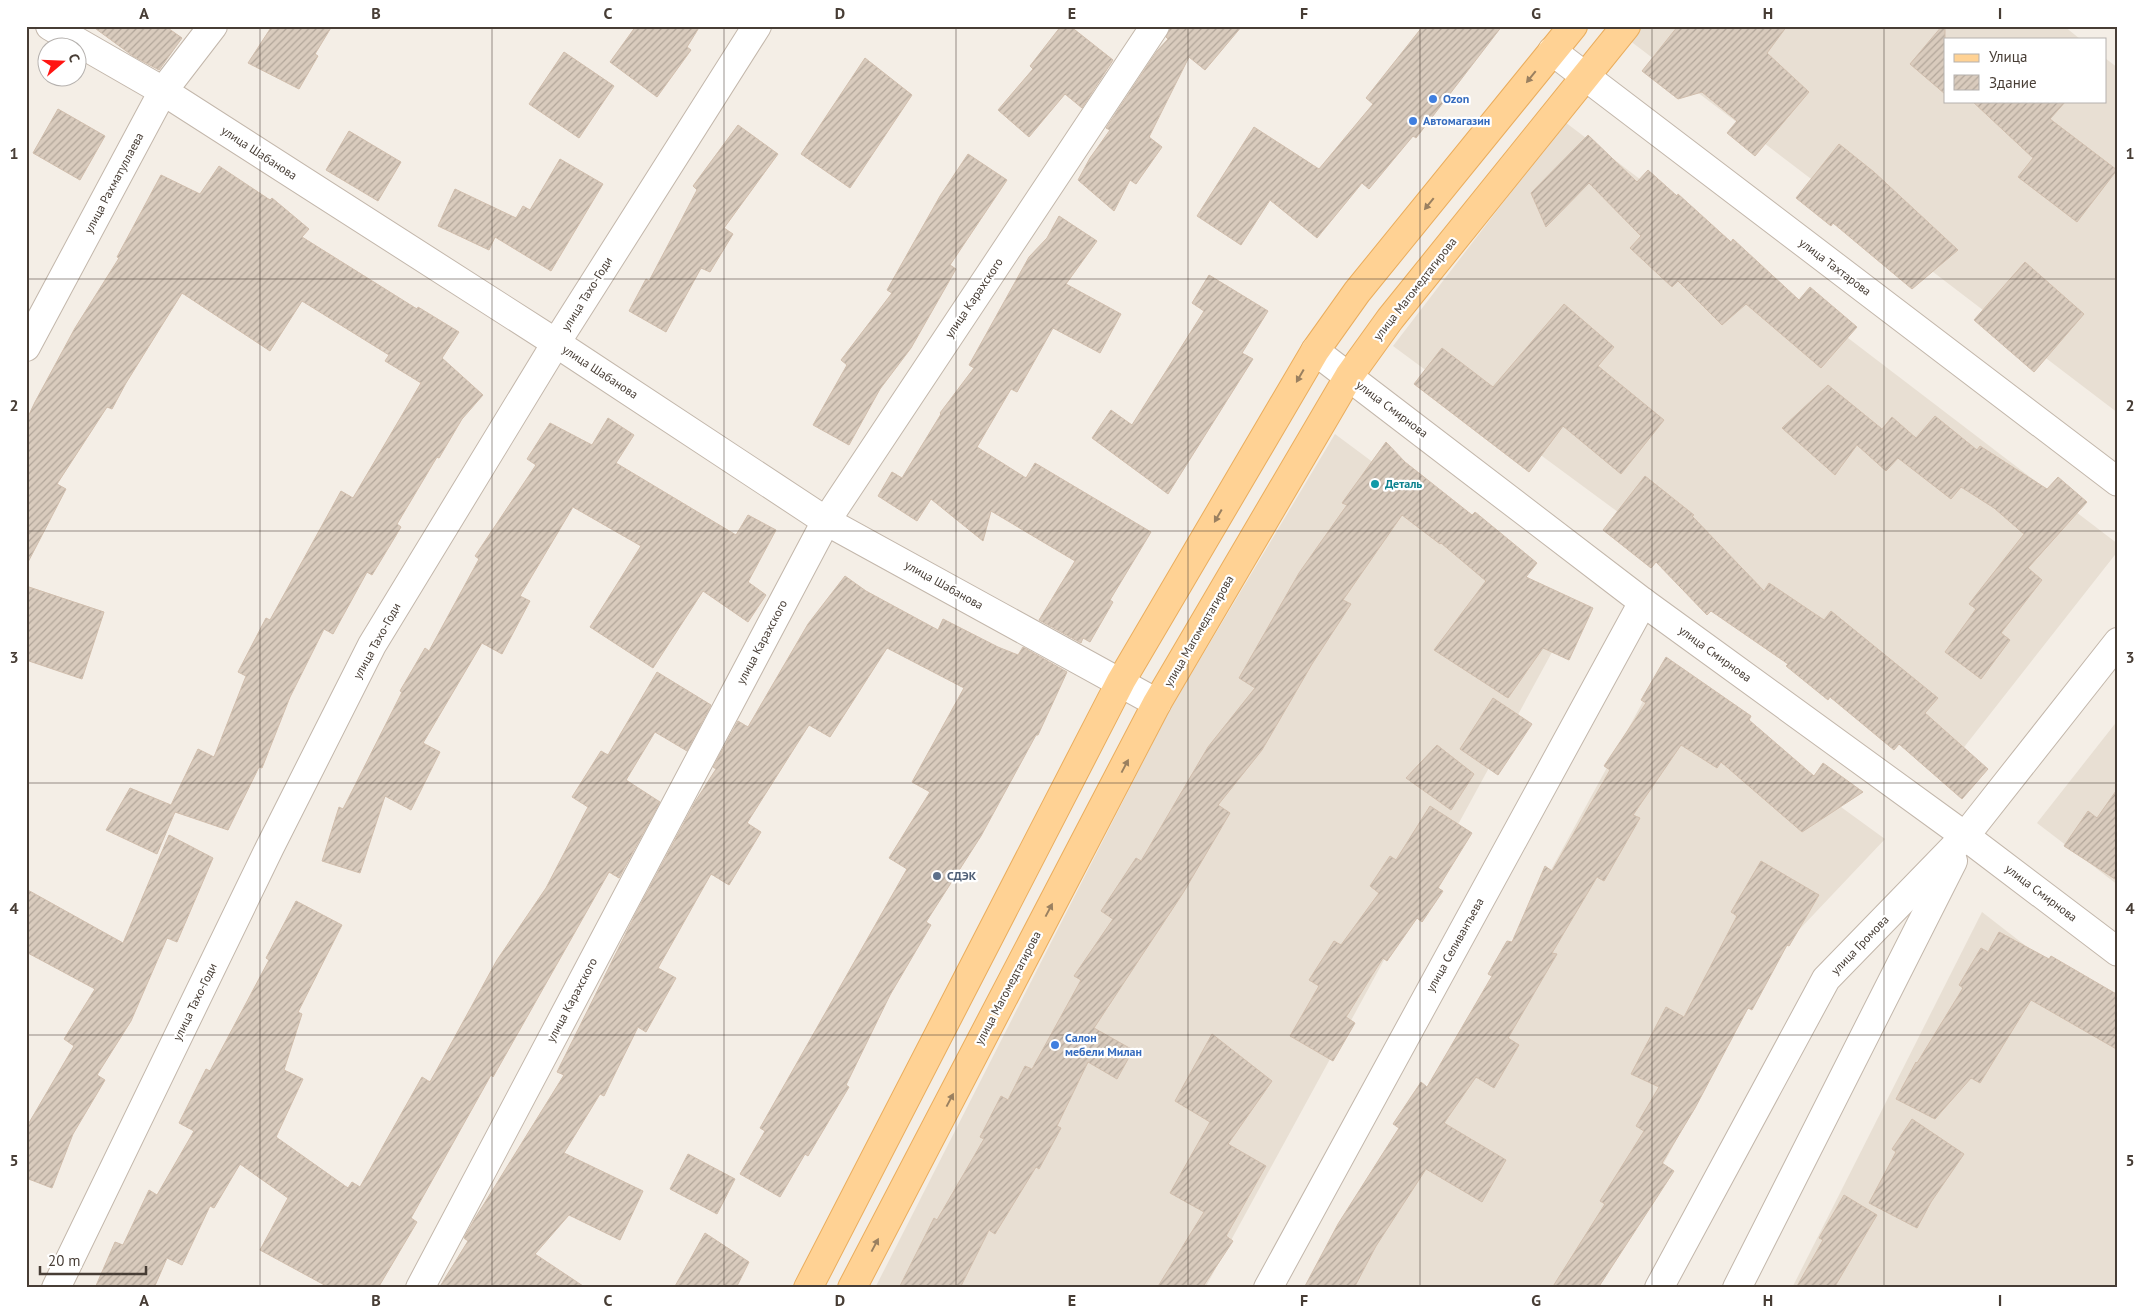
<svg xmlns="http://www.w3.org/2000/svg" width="2144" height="1314" font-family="'PT Sans',sans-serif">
	<defs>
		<pattern id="building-hatch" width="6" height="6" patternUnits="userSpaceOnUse" patternTransform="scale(1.25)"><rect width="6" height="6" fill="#d9cbbd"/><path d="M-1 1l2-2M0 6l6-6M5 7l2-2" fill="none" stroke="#b2a69a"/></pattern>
	</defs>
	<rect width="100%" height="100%" fill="#f4eee6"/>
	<g fill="#e8dfd3">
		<path d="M 1641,26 L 2064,26 L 2080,39 L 1945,39 L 1945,101 L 2105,101 L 2105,58 L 2118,68 L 2118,413 L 1629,40 Z"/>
		<path d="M 1565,122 L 2118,544 L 2118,551 L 1954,760 L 1393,346 Z"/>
		<path d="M 1335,434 L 1574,612 L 1205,1288 L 875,1288 L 1169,711 Z"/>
		<path d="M 1658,674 L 1885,839 L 1779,951 L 1596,1288 L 1323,1288 Z"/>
		<path d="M 2118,720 L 2118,885 L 2037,823 Z"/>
		<path d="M 1982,912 L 2118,1017 L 2118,1288 L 1792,1288 Z"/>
	</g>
	<g fill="url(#building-hatch)" stroke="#d1bead">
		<path d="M 92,26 L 165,26 L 182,38 L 159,70 L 133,56 Z"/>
		<path d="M 272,26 L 332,26 L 315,54 L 318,56 L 299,89 L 248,63 Z"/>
		<path d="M 636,26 L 700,26 L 687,47 L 691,50 L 657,97 L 610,62 Z"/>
		<path d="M 1061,26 L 1070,26 L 1113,60 L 1082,108 L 1065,94 L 1029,137 L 998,110 L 1033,69 L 1030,66 Z"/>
		<path d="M 1171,26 L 1242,26 L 1205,70 L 1189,57 L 1149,137 L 1162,147 L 1136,184 L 1130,180 L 1114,211 L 1078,180 L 1090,158 L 1110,130 L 1106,128 L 1157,51 L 1168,39 L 1166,37 Z"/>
		<path d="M 1423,26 L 1502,26 L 1416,138 L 1413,136 L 1369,189 L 1362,183 L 1317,238 L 1270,200 L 1241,245 L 1197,216 L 1254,127 L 1319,169 L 1373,104 L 1366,98 Z"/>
		<path d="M 1678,26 L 1787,26 L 1767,53 L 1809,92 L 1755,156 L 1727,133 L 1737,121 L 1702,92 L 1678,99 L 1642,71 Z"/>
		<path d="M 1942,26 L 1945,26 L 1945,94 L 1910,64 Z"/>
		<path d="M 564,52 L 614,86 L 579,138 L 529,104 Z"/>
		<path d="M 865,58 L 912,95 L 850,188 L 801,154 Z"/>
		<path d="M 1972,101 L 2066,101 L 2050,119 L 2117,170 L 2077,222 L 2018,177 L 2033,158 Z"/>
		<path d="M 58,109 L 105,136 L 80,180 L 33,153 Z"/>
		<path d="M 738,125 L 778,154 L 724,228 L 733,234 L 710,272 L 701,268 L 666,332 L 629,311 L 646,279 L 649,281 L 697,190 L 693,186 Z"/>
		<path d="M 349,131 L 401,162 L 378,201 L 326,170 Z"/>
		<path d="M 1588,135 L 1637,182 L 1648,170 L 1677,196 L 1678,194 L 1731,242 L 1733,239 L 1799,300 L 1810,287 L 1857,327 L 1821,368 L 1746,304 L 1722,325 L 1678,281 L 1672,287 L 1630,248 L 1641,236 L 1589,183 L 1546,227 L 1531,193 Z"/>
		<path d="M 1839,144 L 1874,172 L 1958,250 L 1912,289 L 1833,223 L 1831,226 L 1796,198 Z"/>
		<path d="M 968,154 L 1007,180 L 950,265 L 956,269 L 911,348 L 880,389 L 849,445 L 813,425 L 847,365 L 841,360 L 892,293 L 887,290 L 940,196 Z"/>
		<path d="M 560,159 L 603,184 L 551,271 L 495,237 L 489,250 L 438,226 L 455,189 L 516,218 L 523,206 L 530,210 Z"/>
		<path d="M 219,166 L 270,200 L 272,198 L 309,229 L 302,237 L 417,309 L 418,307 L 459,332 L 442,358 L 483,395 L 462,419 L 439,458 L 437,457 L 397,524 L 401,527 L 372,575 L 367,572 L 333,634 L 324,629 L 290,697 L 262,768 L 259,767 L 228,830 L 175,812 L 157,854 L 106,830 L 130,788 L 171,805 L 198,749 L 214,757 L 246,676 L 238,672 L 266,618 L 270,620 L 341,491 L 353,498 L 421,383 L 385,361 L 389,355 L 302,301 L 270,351 L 182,293 L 126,383 L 112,409 L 107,407 L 57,484 L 66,489 L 26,566 L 26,421 L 35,402 L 75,328 L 119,258 L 117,257 L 161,175 L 200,194 Z"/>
		<path d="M 1059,216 L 1097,241 L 1066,284 L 1121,314 L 1100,353 L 1053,328 L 1017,392 L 1011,389 L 977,447 L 1026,478 L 1035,463 L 1151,532 L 1110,600 L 1113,602 L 1090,642 L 1083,638 L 1081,643 L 1039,620 L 1075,561 L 991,511 L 983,541 L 931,499 L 917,521 L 878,496 L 892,472 L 902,478 L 941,414 L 940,413 L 974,368 L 969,365 L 1029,257 L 1047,238 Z"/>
		<path d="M 2025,262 L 2084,314 L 2034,372 L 1974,320 Z"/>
		<path d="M 1209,275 L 1268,311 L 1242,353 L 1253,359 L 1168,494 L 1092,438 L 1111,410 L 1132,425 L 1204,311 L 1192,303 Z"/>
		<path d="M 1564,304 L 1614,347 L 1598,366 L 1664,420 L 1621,474 L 1563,426 L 1529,472 L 1414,384 L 1442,348 L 1493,387 Z"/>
		<path d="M 1828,385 L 1882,429 L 1892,417 L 1916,438 L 1935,416 L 1977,450 L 1980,446 L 2047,489 L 2058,477 L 2087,502 L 2028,568 L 2042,580 L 2001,633 L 2010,640 L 1981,679 L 1945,652 L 1976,609 L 1969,604 L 2024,534 L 1994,508 L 1961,487 L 1951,499 L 1898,458 L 1886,471 L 1857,445 L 1835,475 L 1782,428 Z"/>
		<path d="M 608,418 L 634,435 L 616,463 L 736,535 L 748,515 L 776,530 L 748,582 L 766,595 L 748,622 L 703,591 L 653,668 L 590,627 L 641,546 L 573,507 L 520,596 L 530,601 L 502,654 L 482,643 L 423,743 L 440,752 L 411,810 L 385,796 L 360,873 L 322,861 L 339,807 L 343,809 L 402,692 L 400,691 L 425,648 L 429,651 L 479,559 L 475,556 L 536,465 L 527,459 L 550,423 L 592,445 Z"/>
		<path d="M 1386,442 L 1405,462 L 1472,515 L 1475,512 L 1537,563 L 1526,577 L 1593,608 L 1569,660 L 1543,648 L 1508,698 L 1434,650 L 1486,581 L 1441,543 L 1440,544 L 1402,515 L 1343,600 L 1351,604 L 1312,664 L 1262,750 L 1218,805 L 1230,813 L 1183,893 L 1094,1028 L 1133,1050 L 1117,1079 L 1088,1062 L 1057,1126 L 1061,1128 L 1039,1169 L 1036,1167 L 995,1234 L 989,1230 L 960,1288 L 899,1288 L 934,1218 L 937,1220 L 984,1139 L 980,1137 L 1001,1096 L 1008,1100 L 1025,1066 L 1032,1069 L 1081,980 L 1074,976 L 1113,919 L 1101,911 L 1136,858 L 1141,861 L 1208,747 L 1255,688 L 1239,678 L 1299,573 L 1347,505 L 1342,503 Z"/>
		<path d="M 1645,476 L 1694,515 L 1692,516 L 1764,591 L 1769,583 L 1824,620 L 1831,611 L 1938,698 L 1925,713 L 1988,769 L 1962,799 L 1899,744 L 1894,750 L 1830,697 L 1828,700 L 1786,666 L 1788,664 L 1711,611 L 1707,615 L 1656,562 L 1651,568 L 1603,530 Z"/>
		<path d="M 845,576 L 866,591 L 938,630 L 943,619 L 998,647 L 1018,655 L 1023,647 L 1067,672 L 1038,735 L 1036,735 L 981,836 L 926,922 L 931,925 L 890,995 L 846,1085 L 849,1087 L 808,1156 L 805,1154 L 780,1197 L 740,1174 L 765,1131 L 760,1128 L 907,869 L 889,858 L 930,792 L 912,782 L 964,688 L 887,648 L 830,737 L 809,725 L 747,823 L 761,832 L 729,885 L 711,874 L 658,968 L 676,978 L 646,1032 L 638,1027 L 604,1096 L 600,1094 L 564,1153 L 643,1191 L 620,1240 L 569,1215 L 535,1254 L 586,1288 L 439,1288 L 468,1241 L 464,1238 L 474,1220 L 564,1075 L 557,1072 L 635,915 L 695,802 L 716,769 L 713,767 L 738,721 L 748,727 L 808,624 Z"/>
		<path d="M 26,586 L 104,612 L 82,679 L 26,660 Z"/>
		<path d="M 1666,657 L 1751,716 L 1749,720 L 1814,776 L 1823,763 L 1863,792 L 1802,832 L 1721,762 L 1717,768 L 1681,745 L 1633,815 L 1640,818 L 1604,881 L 1597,877 L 1552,953 L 1557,954 L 1508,1038 L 1519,1045 L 1494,1088 L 1476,1077 L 1444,1123 L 1506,1160 L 1482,1202 L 1426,1169 L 1376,1246 L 1354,1288 L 1304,1288 L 1338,1224 L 1399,1128 L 1393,1124 L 1421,1082 L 1427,1087 L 1492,976 L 1488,974 L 1507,941 L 1512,942 L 1545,866 L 1552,871 L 1610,770 L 1604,766 L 1646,703 L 1641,700 Z"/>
		<path d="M 657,672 L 711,705 L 687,751 L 655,732 L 626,780 L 660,802 L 619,878 L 609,872 L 493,1077 L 491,1075 L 411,1218 L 417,1222 L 378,1288 L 330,1288 L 260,1250 L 288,1198 L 240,1164 L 214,1208 L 210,1206 L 182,1265 L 167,1258 L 154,1288 L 95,1288 L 115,1242 L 123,1245 L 149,1190 L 157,1195 L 194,1131 L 179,1123 L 206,1069 L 210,1071 L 269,960 L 266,958 L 296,901 L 342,925 L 298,1012 L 302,1014 L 284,1070 L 303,1079 L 276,1137 L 348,1188 L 352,1182 L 360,1187 L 422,1077 L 430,1082 L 497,960 L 546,888 L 588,807 L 572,797 L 601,751 L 608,755 Z"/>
		<path d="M 1493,698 L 1532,724 L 1498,775 L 1460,749 Z"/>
		<path d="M 1437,745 L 1474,774 L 1451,810 L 1406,778 Z"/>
		<path d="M 2118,788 L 2118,881 L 2064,846 L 2088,811 L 2097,818 Z"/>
		<path d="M 1430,806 L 1472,833 L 1438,888 L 1443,891 L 1422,922 L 1417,918 L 1387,961 L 1383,958 L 1346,1017 L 1355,1023 L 1333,1061 L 1290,1036 L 1319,986 L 1309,980 L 1334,941 L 1341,945 L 1379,893 L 1370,886 L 1390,856 L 1396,860 Z"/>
		<path d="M 169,835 L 213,858 L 177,942 L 167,938 L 131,1021 L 97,1075 L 105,1080 L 73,1134 L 52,1188 L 26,1178 L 26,1128 L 74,1046 L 64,1039 L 95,989 L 26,952 L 26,889 L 123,943 Z"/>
		<path d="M 1761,861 L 1819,895 L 1789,946 L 1787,945 L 1752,1010 L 1748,1008 L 1695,1108 L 1662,1163 L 1674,1171 L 1598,1288 L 1552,1288 L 1605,1204 L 1600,1201 L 1644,1131 L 1636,1126 L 1659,1087 L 1631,1074 L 1666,1007 L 1684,1017 L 1737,916 L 1731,912 Z"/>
		<path d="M 1999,932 L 2049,959 L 2051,956 L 2118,995 L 2118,1050 L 2031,1000 L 1980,1083 L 1971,1078 L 1935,1119 L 1896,1099 L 1916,1062 L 1917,1063 L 1963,988 L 1959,985 L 1981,948 L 1988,952 Z"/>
		<path d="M 1212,1034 L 1272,1081 L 1228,1144 L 1266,1166 L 1226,1236 L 1233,1241 L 1202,1288 L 1157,1288 L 1204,1212 L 1170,1193 L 1210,1122 L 1175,1101 Z"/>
		<path d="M 1912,1119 L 1964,1154 L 1931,1202 L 1917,1228 L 1869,1203 L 1896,1152 L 1892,1149 Z"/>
		<path d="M 688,1154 L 735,1179 L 717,1214 L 670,1189 Z"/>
		<path d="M 1844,1195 L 1877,1215 L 1834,1288 L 1796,1288 L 1823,1240 L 1819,1238 Z"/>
		<path d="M 705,1233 L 749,1262 L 736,1288 L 674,1288 Z"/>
	</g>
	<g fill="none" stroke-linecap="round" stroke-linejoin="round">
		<defs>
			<g id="street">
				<path d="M 50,26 L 163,91 L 556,343 L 826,521 L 1157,703"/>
				<path d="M 1552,51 L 2118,482"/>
				<path d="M 26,347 L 163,91 L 213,26"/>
				<path d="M 1315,351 L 1643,602 L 1965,836 L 2118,952"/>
				<path d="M 56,1288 L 270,847 L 372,645 L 556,343 L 757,26"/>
				<path d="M 420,1288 L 826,521 L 1155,26"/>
				<path d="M 1268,1288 L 1643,602"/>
				<path d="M 1659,1288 L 1826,979 L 1965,836 L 2118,642"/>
				<path d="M 1737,1288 L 1953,861"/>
			</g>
			<g id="primary">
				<path d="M 808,1288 L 1121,681 L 1315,351 L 1357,292 L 1573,26"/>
				<path d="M 852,1288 L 1157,703 L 1349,376 L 1390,319 L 1626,26"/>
			</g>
		</defs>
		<use href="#street" stroke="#c3b7ab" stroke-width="30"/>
		<use href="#primary" stroke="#eaad5d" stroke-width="30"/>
		<use href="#street" stroke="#fff" stroke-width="28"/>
		<use href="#primary" stroke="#ffd294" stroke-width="28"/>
	</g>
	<defs><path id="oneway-solid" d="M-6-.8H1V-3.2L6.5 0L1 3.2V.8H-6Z" transform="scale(1.25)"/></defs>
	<g fill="#9a8060">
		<use href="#oneway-solid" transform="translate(1531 77) rotate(129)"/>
		<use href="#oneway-solid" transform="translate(1429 204) rotate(129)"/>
		<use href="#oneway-solid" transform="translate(1300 376) rotate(120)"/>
		<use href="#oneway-solid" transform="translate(1218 516) rotate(120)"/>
		<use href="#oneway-solid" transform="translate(1125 766) rotate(-62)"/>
		<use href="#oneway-solid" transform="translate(1049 910) rotate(-62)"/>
		<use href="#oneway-solid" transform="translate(950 1100) rotate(-62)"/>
		<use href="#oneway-solid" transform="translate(875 1245) rotate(-62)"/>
	</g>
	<path fill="none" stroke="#473d35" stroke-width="1" stroke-opacity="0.55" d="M 260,26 L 260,1288M 492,26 L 492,1288M 724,26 L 724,1288M 956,26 L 956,1288M 1188,26 L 1188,1288M 1420,26 L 1420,1288M 1652,26 L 1652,1288M 1884,26 L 1884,1288M 26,279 L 2118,279M 26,531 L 2118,531M 26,783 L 2118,783M 26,1035 L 2118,1035"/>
	<g fill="#3f7fe0" stroke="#fff" stroke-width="2">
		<circle cx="1433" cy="99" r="5"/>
		<circle cx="1413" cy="121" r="5"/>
		<circle cx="1055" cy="1045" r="5"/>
	</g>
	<circle fill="#0f9aa8" stroke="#fff" stroke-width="2" cx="1375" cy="484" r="5"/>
	<circle fill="#5c6f8a" stroke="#fff" stroke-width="2" cx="937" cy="876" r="5"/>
	<g text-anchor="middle" stroke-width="4.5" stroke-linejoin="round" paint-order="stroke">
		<g font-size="12" font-weight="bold" fill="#366cbe" stroke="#fff" text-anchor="start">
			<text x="1443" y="103">Ozon</text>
			<text x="1423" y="125">Автомагазин</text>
			<text x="1065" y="1042">Салон<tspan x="1065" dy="14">мебели Милан</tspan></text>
		</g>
		<g font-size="12" fill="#473d35" stroke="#fff">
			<text transform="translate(259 153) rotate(33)" y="4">улица Шабанова</text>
			<text transform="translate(114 183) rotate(-62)" y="4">улица Рахматуллаева</text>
			<text transform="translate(1835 267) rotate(37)" y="4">улица Тахтарова</text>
			<text transform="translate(1415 289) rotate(-52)" y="4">улица Магомедтагирова</text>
			<text transform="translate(587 294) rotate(-58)" y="4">улица Тахо-Годи</text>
			<text transform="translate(974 298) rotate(-56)" y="4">улица Карахского</text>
			<text transform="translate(600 372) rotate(33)" y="4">улица Шабанова</text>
			<text transform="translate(1392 409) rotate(37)" y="4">улица Смирнова</text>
			<text transform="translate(944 585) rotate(29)" y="4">улица Шабанова</text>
			<text transform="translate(1199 631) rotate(-60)" y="4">улица Магомедтагирова</text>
			<text transform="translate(377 641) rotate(-61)" y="4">улица Тахо-Годи</text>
			<text transform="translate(762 642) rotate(-62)" y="4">улица Карахского</text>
			<text transform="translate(1715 654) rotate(36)" y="4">улица Смирнова</text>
			<text transform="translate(2041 893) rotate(37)" y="4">улица Смирнова</text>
			<text transform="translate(1455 945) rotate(-61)" y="4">улица Селивантьева</text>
			<text transform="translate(1860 945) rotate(-46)" y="4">улица Громова</text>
			<text transform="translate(1008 988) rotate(-62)" y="4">улица Магомедтагирова</text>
			<text transform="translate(572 1000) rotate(-62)" y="4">улица Карахского</text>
			<text transform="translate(195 1002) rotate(-64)" y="4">улица Тахо-Годи</text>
		</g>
		<g font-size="12" font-weight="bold" fill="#0d838f" stroke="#fff" text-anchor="start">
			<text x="1385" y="488">Деталь</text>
		</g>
		<g font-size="12" font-weight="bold" fill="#4e5e75" stroke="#fff" text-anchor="start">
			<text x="947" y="880">СДЭК</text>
		</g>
	</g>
	<rect width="2144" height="1314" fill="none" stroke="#ffffff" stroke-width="55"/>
	<rect x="1944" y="38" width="162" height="65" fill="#ffffff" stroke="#b5b1ae"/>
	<rect x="1954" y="54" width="25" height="8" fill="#ffd294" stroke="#b5b1ae"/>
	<text x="1989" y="62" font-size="15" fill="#473d35">Улица</text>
	<rect x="1954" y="75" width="25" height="15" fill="url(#building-hatch)" stroke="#b5b1ae"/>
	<text x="1989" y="88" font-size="15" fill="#473d35">Здание</text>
	<g transform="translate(62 62) rotate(71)"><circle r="24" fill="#ffffff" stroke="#b5b1ae"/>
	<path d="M0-4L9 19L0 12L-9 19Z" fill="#ff1512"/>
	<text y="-8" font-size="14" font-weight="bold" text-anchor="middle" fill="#473d35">С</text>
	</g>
	<path d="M40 1266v8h106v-8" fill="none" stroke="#473d35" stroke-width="2.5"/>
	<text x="48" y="1266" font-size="15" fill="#473d35" stroke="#ffffff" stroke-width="4" paint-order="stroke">20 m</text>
	<rect x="28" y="28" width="2088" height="1258" fill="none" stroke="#473d35" stroke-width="2"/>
	<g font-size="16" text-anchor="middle" font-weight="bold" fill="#473d35">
		<text x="144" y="19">A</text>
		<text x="376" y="19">B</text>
		<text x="608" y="19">C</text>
		<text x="840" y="19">D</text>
		<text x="1072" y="19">E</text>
		<text x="1304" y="19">F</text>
		<text x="1536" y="19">G</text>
		<text x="1768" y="19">H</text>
		<text x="2000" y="19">I</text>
		<text x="14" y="159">1</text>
		<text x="2130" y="159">1</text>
		<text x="14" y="411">2</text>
		<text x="2130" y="411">2</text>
		<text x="14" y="663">3</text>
		<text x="2130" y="663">3</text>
		<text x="14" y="914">4</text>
		<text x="2130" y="914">4</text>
		<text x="14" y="1166">5</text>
		<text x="2130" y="1166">5</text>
		<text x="144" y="1306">A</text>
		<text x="376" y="1306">B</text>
		<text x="608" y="1306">C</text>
		<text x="840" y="1306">D</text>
		<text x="1072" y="1306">E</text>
		<text x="1304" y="1306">F</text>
		<text x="1536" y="1306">G</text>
		<text x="1768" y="1306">H</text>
		<text x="2000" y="1306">I</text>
	</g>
</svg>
